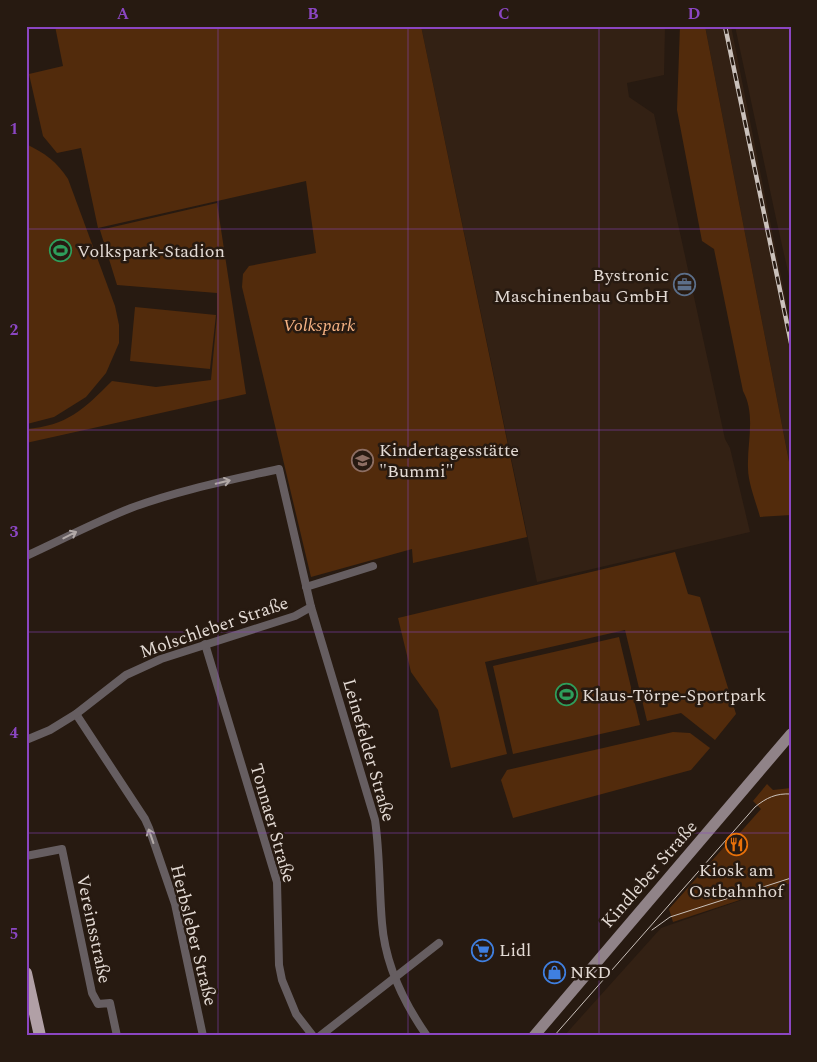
<svg xmlns="http://www.w3.org/2000/svg" width="817" height="1062" font-family="Spectral,serif">
	<rect width="100%" height="100%" fill="#271a11"/>
	<g fill="#332114">
		<path d="M 421,26 L 665,26 L 664,75 L 627,83 L 629,97 L 654,114 L 725,439 L 730,448 L 750,532 L 537,582 Z"/>
		<path d="M 705,26 L 731,26 L 791,326 L 791,472 Z"/>
		<path d="M 735,26 L 791,26 L 791,285 L 777,223 Z"/>
		<path d="M 791,883 L 791,1036 L 564,1036 L 661,928 Z"/>
	</g>
	<g fill="#522b0c">
		<path d="M 55,26 L 421,26 L 527,537 L 413,563 L 412,549 L 311,577 L 242,287 L 243,274 L 249,266 L 316,253 L 306,181 L 98,228 L 81,148 L 57,153 L 43,136 L 29,74 L 63,66 Z"/>
		<path d="M 680,26 L 705,26 L 791,472 L 791,515 L 760,517 C 756,502 748,483 748,468 C 747,442 756,415 743,391 L 714,249 L 702,241 L 677,110 Z"/>
		<path d="M 26,144 C 45,153 57,162 68,179 L 115,306 L 119,325 L 119,343 L 106,373 L 86,397 L 54,417 L 27,424 Z"/>
		<path d="M 217,203 L 246,394 L 26,443 L 26,429 C 67,426 84,409 112,381 L 156,387 L 211,380 L 217,316 L 217,293 L 117,285 L 100,230 Z"/>
		<path d="M 135,307 L 216,315 L 210,369 L 130,361 Z"/>
		<path d="M 675,552 L 688,594 L 700,597 L 736,714 L 715,740 L 681,713 L 647,721 L 625,630 L 485,662 L 507,754 L 451,768 L 438,710 L 411,672 L 398,618 Z"/>
		<path d="M 619,637 L 640,725 L 513,754 L 493,666 Z"/>
		<path d="M 673,732 L 690,733 L 710,748 L 691,770 L 513,818 L 501,780 L 507,770 Z"/>
		<path d="M 767,784 L 773,790 L 791,788 L 791,883 L 673,922 L 669,909 L 725,846 L 735,853 L 744,843 L 737,836 L 761,809 L 753,801 Z"/>
	</g>
	<g fill="none" stroke-linecap="round" stroke-linejoin="round">
		<g stroke="#665e61" stroke-width="8">
			<path d="M 26,556 C 61,540 95,522 131,508 C 179,490 230,480 279,469 L 311,607 L 375,820 C 380,854 379,889 382,923 C 385,963 404,1003 427,1036"/>
			<path d="M 306,587 L 373,566"/>
			<path d="M 205,644 L 277,882 L 279,965 L 282,980 L 296,1014 L 313,1036"/>
			<path d="M 76,714 L 145,819 L 149,828 L 175,904 L 203,1036"/>
			<path d="M 26,740 L 50,730 L 76,714 L 126,675 L 161,659 L 295,616 L 311,607"/>
			<path d="M 26,856 L 62,849 L 92,993 L 98,1004 L 110,1003 L 117,1036"/>
			<path d="M 320,1036 L 439,943"/>
		</g>
		<path stroke="#908388" stroke-width="11" d="M 534,1036 L 791,734"/>
		<path stroke="#b1a0a6" stroke-width="12" d="M 26,973 L 40,1036"/>
		<g stroke="#cac1bb" stroke-width="1">
			<path d="M 652,930 L 670,917 L 791,878"/>
			<path d="M 554,1036 L 755,807 C 766,798 776,793 791,794"/>
		</g>
		<defs>
			<path id="rail" d="M 725,26 L 791,343"/>
		</defs>
		<use href="#rail" stroke="#cac1bb" stroke-width="4.5"/>
		<use href="#rail" stroke="#271a11" stroke-width="2.5" stroke-dasharray="8" stroke-linecap="butt"/>
	</g>
	<defs><path id="oneway-shaft" d="M-6 0H5M1.5-3L5.5 0L1.5 3" fill="none" stroke-width="1.6" stroke-linecap="round" stroke-linejoin="round" transform="scale(1.25)"/></defs>
	<g stroke="#b2a9a7">
		<use href="#oneway-shaft" transform="translate(223 482) rotate(-13)"/>
		<use href="#oneway-shaft" transform="translate(70 535) rotate(-27)"/>
		<use href="#oneway-shaft" transform="translate(151 836) rotate(-109)"/>
	</g>
	<path fill="none" stroke="#8b46c2" stroke-width="1" stroke-opacity="0.55" d="M 218,26 L 218,1036M 408,26 L 408,1036M 599,26 L 599,1036M 26,229 L 791,229M 26,430 L 791,430M 26,632 L 791,632M 26,833 L 791,833"/>
	<defs>
		<symbol id="stadium-ring" viewBox="-11 -11 22 22"><circle r="9.5" fill="#271a11" stroke="#2e9e5b" stroke-width="1.5"/><path d="M0-5a6.5 5 0 1 0 0 10a6.5 5 0 1 0 0-10ZM-3.5-1.8h7v3.6h-7Z" fill="#2e9e5b"/></symbol>
		<symbol id="office-ring" viewBox="-11 -11 22 22"><circle r="9.5" fill="#271a11" stroke="#5c6f8a" stroke-width="1.5"/><path d="M-6-3h4V-5.5h4V-3h4V5H-6ZM-1-4.5V-3h2v-1.5ZM-6 0V1H6V0Z" fill="#5c6f8a"/></symbol>
		<symbol id="school-ring" viewBox="-11 -11 22 22"><circle r="9.5" fill="#271a11" stroke="#8d6e63" stroke-width="1.5"/><path d="M0-5L7-2L0 1L-7-2ZM-4 1L0 2.5L4 1V4Q0 6-4 4Z" fill="#8d6e63"/></symbol>
		<symbol id="restaurant-ring" viewBox="-11 -11 22 22"><circle r="9.5" fill="#271a11" stroke="#e8710a" stroke-width="1.5"/><path d="M-5-6h1v4h1v-4h1v4h1v-4h1v5L-1.5 .5V6h-2V.5L-5-1ZM5-6V6H3V1.5H1.5Q1.5-4 5-6Z" fill="#e8710a"/></symbol>
		<symbol id="supermarket-ring" viewBox="-11 -11 22 22"><circle r="9.5" fill="#271a11" stroke="#3f7fe0" stroke-width="1.5"/><path d="M-6-5.5h2.5l.6 2H6L4.5 2H-2.5L-4.4-4H-6ZM-1.5 3.2a1.3 1.3 0 1 0 .1 0ZM3 3.2a1.3 1.3 0 1 0 .1 0Z" fill="#3f7fe0"/></symbol>
		<symbol id="shop-ring" viewBox="-11 -11 22 22"><circle r="9.5" fill="#271a11" stroke="#3f7fe0" stroke-width="1.5"/><path d="M-5-2.5h2.3a2.7 3.5 0 0 1 5.4 0H5L5.5 6h-11ZM-1.5-2.5h3a1.5 2.3 0 0 0-3 0Z" fill="#3f7fe0"/></symbol>
	</defs>
	<g fill-rule="evenodd">
		<use href="#stadium-ring" x="48" y="238" width="25" height="25"/>
		<use href="#office-ring" x="672" y="272" width="25" height="25"/>
		<use href="#school-ring" x="350" y="448" width="25" height="25"/>
		<use href="#stadium-ring" x="554" y="682" width="25" height="25"/>
		<use href="#restaurant-ring" x="724" y="832" width="25" height="25"/>
		<use href="#supermarket-ring" x="470" y="938" width="25" height="25"/>
		<use href="#shop-ring" x="542" y="960" width="25" height="25"/>
	</g>
	<g text-anchor="middle" stroke-width="5" stroke-linejoin="round" paint-order="stroke">
		<g font-size="18" fill="#e4dbd5" stroke="#271a11" text-anchor="start">
			<text x="77" y="257">Volkspark-Stadion</text>
			<text x="669" y="281" text-anchor="end">Bystronic<tspan x="669" dy="21">Maschinenbau GmbH</tspan></text>
			<text x="379" y="456">Kindertagesstätte<tspan x="379" dy="21">"Bummi"</tspan></text>
			<text x="582" y="701">Klaus-Törpe-Sportpark</text>
			<text x="736" y="876" text-anchor="middle">Kiosk am<tspan x="736" dy="21">Ostbahnhof</tspan></text>
			<text x="499" y="956">Lidl</text>
			<text x="570" y="978">NKD</text>
		</g>
		<g font-size="18" font-style="italic" fill="#f5b283" stroke="#271a11">
			<text x="319" y="331">Volkspark</text>
		</g>
		<g font-size="18" fill="#e4dbd5" stroke="#271a11">
			<text transform="translate(214 627) rotate(-19)" y="6">Molschleber Straße</text>
			<text transform="translate(369 750) rotate(74)" y="6">Leinefelder Straße</text>
			<text transform="translate(273 823) rotate(74)" y="6">Tonnaer Straße</text>
			<text transform="translate(649 874) rotate(-49)" y="6">Kindleber Straße</text>
			<text transform="translate(94 929) rotate(78)" y="6">Vereinsstraße</text>
			<text transform="translate(194 935) rotate(76)" y="6">Herbsleber Straße</text>
		</g>
	</g>
	<rect width="817" height="1062" fill="none" stroke="#271a11" stroke-width="55"/>
	<rect x="28" y="28" width="762" height="1006" fill="none" stroke="#8b46c2" stroke-width="2"/>
	<g font-size="16" text-anchor="middle" font-weight="bold" fill="#8b46c2">
		<text x="123" y="19">A</text>
		<text x="313" y="19">B</text>
		<text x="504" y="19">C</text>
		<text x="694" y="19">D</text>
		<text x="14" y="134">1</text>
		<text x="14" y="335">2</text>
		<text x="14" y="537">3</text>
		<text x="14" y="738">4</text>
		<text x="14" y="939">5</text>
	</g>
</svg>
